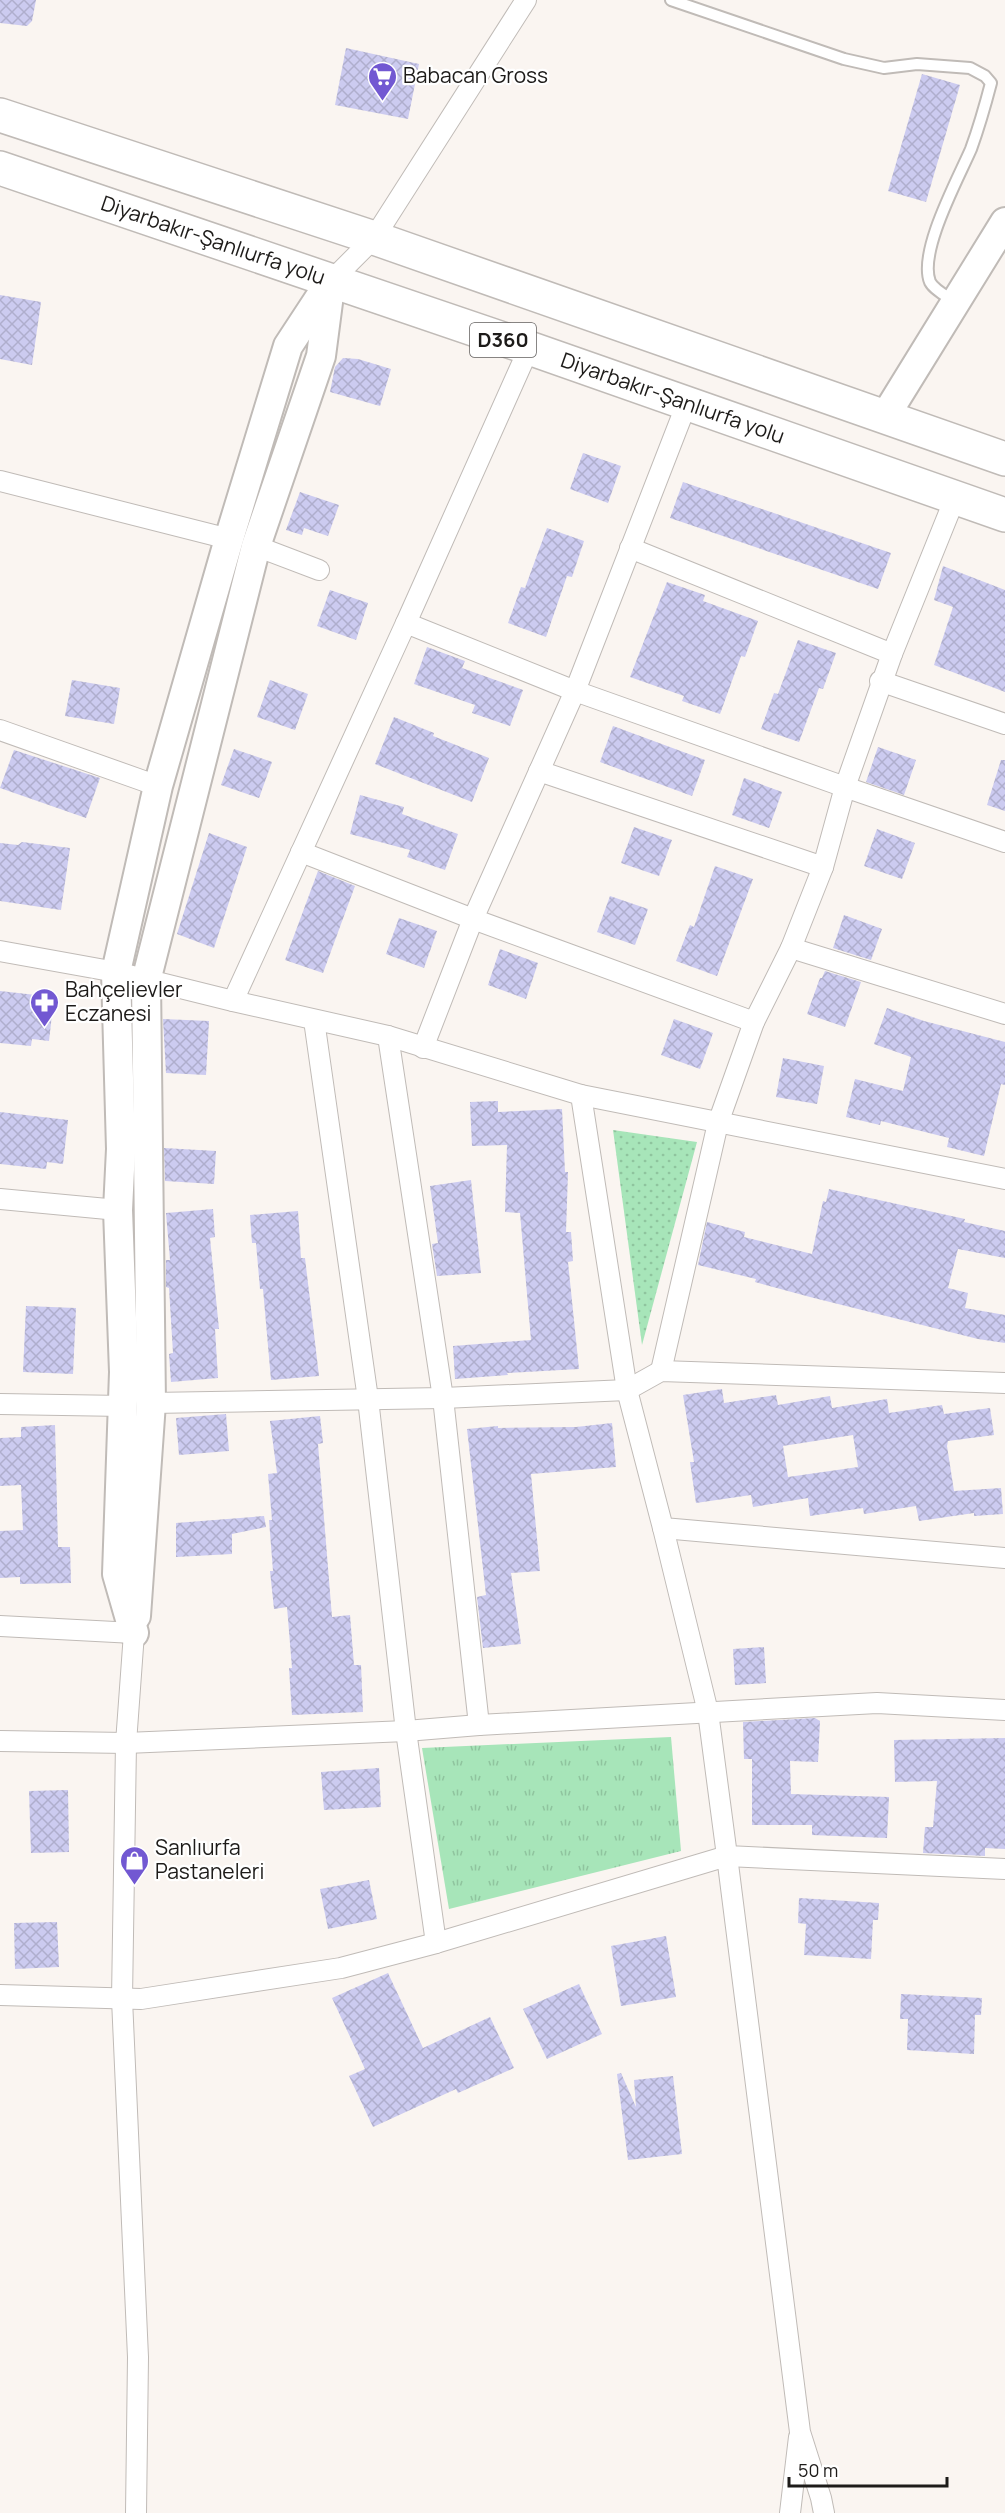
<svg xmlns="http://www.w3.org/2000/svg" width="1005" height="2513" font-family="Manrope,sans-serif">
	<defs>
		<pattern id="grass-dots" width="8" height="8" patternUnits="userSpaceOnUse" patternTransform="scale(1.5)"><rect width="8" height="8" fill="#a7e5b9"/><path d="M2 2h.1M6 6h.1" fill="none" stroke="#8fc49e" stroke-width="1.8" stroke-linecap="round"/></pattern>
		<pattern id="park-tufts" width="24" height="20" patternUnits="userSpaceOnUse" patternTransform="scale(1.5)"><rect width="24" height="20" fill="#a7e5b9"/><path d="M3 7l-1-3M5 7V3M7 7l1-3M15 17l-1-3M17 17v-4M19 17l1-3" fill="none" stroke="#8fc49e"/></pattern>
		<pattern id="building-cross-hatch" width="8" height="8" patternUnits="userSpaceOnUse" patternTransform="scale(1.5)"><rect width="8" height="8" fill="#cccbf0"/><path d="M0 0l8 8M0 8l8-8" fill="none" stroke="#afaecd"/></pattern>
	</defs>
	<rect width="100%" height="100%" fill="#faf5f1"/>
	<path fill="url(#grass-dots)" d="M 613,1130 L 697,1142 L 642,1345 Z"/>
	<path fill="url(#park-tufts)" d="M 671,1737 L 681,1851 L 449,1909 L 422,1748 Z"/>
	<g fill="url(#building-cross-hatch)" fill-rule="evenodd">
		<path d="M 0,0 L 36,0 L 32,21 L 27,26 L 0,23 Z"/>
		<path d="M 346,48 L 419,64 L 408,119 L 335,105 Z"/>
		<path d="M 922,74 L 960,85 L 926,202 L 888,191 Z"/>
		<path d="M 0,295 L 41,302 L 32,365 L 0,359 Z"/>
		<path d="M 343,358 L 358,359 L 391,369 L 380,406 L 330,392 L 335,367 Z"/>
		<path d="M 583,453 L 621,466 L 608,503 L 570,489 Z"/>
		<path d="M 683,482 L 891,553 L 878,589 L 670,518 Z"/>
		<path d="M 300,492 L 339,505 L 328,536 L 304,528 L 302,535 L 286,530 Z"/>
		<path d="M 547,528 L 584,541 L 572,577 L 567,576 L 546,637 L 508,623 L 521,587 L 525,588 Z"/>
		<path d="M 943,566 L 1005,590 L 1005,692 L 934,665 L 953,607 L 934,600 Z"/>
		<path d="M 667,582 L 705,595 L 703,601 L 758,621 L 745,657 L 741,656 L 720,714 L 682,701 L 684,696 L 630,677 Z"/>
		<path d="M 330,590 L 368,603 L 356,640 L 317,626 Z"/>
		<path d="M 798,640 L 836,653 L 823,689 L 819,688 L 799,742 L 761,729 L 774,693 L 778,694 Z"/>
		<path d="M 427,647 L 465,661 L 462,668 L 523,690 L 510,726 L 472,713 L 475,705 L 414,684 Z"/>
		<path d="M 72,680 L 120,688 L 114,724 L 65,716 Z"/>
		<path d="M 270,680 L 308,694 L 295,730 L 257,717 Z"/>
		<path d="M 394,717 L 434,733 L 433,736 L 489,758 L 472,802 L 375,764 Z"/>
		<path d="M 613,726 L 705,760 L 692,796 L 600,762 Z"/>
		<path d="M 878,747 L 916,760 L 904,795 L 866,782 Z"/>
		<path d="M 234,749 L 272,762 L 259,798 L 221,785 Z"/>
		<path d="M 14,750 L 100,778 L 86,818 L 0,788 Z"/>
		<path d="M 1001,760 L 1005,760 L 1005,811 L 987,805 Z"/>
		<path d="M 744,778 L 782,792 L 769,828 L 732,815 Z"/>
		<path d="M 360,795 L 404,807 L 402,814 L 458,834 L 445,870 L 407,857 L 410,850 L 350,834 Z"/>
		<path d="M 634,827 L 672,840 L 659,876 L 621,863 Z"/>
		<path d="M 877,829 L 915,843 L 902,879 L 864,866 Z"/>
		<path d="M 209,833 L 247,847 L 214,948 L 177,934 Z"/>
		<path d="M 22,842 L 70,848 L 61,910 L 0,901 L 0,843 L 18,845 Z"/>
		<path d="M 715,866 L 753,879 L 717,976 L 676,961 L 690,925 L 694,927 Z"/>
		<path d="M 318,871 L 355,886 L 323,973 L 285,960 Z"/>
		<path d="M 610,896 L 648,909 L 635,945 L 597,932 Z"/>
		<path d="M 844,915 L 882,929 L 871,960 L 833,948 Z"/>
		<path d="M 399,918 L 437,931 L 424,968 L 386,954 Z"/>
		<path d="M 500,949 L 538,963 L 526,999 L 488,985 Z"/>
		<path d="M 825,971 L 861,982 L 845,1027 L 807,1014 L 820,978 L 822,978 Z"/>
		<path d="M 0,991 L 54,997 L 49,1041 L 32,1039 L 31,1046 L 0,1043 Z"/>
		<path d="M 887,1008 L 924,1021 L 1005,1042 L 1005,1085 L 1001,1084 L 984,1156 L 947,1147 L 949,1138 L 881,1121 L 880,1125 L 846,1117 L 855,1079 L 903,1091 L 911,1057 L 874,1044 Z"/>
		<path d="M 163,1019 L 209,1021 L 206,1075 L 166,1073 Z"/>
		<path d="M 674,1019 L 713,1033 L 700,1069 L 661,1055 Z"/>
		<path d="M 783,1058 L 824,1066 L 817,1104 L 776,1097 Z"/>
		<path d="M 498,1101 L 498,1112 L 562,1109 L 565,1172 L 568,1172 L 566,1232 L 571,1232 L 573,1261 L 568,1262 L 579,1369 L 507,1373 L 508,1375 L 455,1379 L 453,1346 L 531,1340 L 520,1213 L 505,1212 L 507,1145 L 472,1146 L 470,1102 Z"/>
		<path d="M 0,1112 L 68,1120 L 63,1164 L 47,1162 L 46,1169 L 0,1164 Z"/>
		<path d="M 164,1148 L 216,1151 L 214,1184 L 165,1181 Z"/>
		<path d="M 471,1180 L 481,1273 L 437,1276 L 432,1244 L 438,1243 L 430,1186 Z"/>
		<path d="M 829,1189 L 965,1219 L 964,1222 L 1005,1231 L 1005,1258 L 958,1249 L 948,1288 L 968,1293 L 965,1308 L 1005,1315 L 1005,1343 L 978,1339 L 810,1297 L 755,1282 L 756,1279 L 698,1265 L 707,1222 L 745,1232 L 744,1237 L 812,1254 L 823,1201 L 826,1202 Z"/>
		<path d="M 213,1209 L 215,1237 L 210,1238 L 219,1329 L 215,1329 L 218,1378 L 171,1382 L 169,1354 L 173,1353 L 169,1288 L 166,1287 L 166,1260 L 170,1260 L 166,1213 Z"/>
		<path d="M 298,1211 L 301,1258 L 305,1258 L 319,1376 L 271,1380 L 263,1289 L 260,1289 L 256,1243 L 252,1243 L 250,1215 Z"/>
		<path d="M 26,1306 L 76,1308 L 73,1374 L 23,1372 Z"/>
		<path d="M 722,1389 L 724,1403 L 776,1395 L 778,1405 L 830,1396 L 832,1408 L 887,1399 L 889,1413 L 942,1405 L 944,1414 L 990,1408 L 994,1435 L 948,1441 L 947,1446 L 954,1491 L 1001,1488 L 1003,1514 L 974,1516 L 974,1513 L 919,1521 L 916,1506 L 864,1514 L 863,1508 L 810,1516 L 808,1498 L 753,1507 L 751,1495 L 696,1503 L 690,1462 L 694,1462 L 683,1395 ZM 853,1435 L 858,1467 L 788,1477 L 783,1446 Z"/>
		<path d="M 226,1414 L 229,1451 L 179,1455 L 176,1418 Z"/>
		<path d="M 320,1416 L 323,1443 L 318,1444 L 332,1617 L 350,1615 L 354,1665 L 361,1665 L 363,1712 L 292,1715 L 289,1668 L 292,1668 L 287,1607 L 274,1609 L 270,1571 L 273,1571 L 269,1520 L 272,1520 L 268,1474 L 277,1473 L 270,1421 Z"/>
		<path d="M 612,1423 L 616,1467 L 531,1474 L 540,1571 L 511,1573 L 521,1644 L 483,1648 L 477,1597 L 486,1595 L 467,1429 L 498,1426 L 498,1428 L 576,1427 Z"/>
		<path d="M 55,1425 L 58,1547 L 70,1547 L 71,1583 L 20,1584 L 20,1577 L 0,1578 L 0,1531 L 23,1530 L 21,1485 L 0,1486 L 0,1438 L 21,1437 L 21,1427 Z"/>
		<path d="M 264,1516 L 266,1527 L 232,1534 L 232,1554 L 176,1557 L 176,1523 Z"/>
		<path d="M 764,1647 L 766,1683 L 735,1685 L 733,1649 Z"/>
		<path d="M 815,1718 L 820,1721 L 818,1762 L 790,1761 L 791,1794 L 889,1797 L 887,1838 L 812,1835 L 812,1825 L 752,1825 L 752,1759 L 744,1759 L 743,1722 Z"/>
		<path d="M 1005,1738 L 1005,1849 L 985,1848 L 985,1856 L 923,1853 L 925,1827 L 933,1827 L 937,1781 L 895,1782 L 894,1740 Z"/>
		<path d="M 379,1768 L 381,1807 L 324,1810 L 321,1772 Z"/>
		<path d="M 68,1790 L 69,1852 L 31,1853 L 29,1791 Z"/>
		<path d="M 369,1880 L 377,1919 L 328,1929 L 320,1889 Z"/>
		<path d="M 799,1898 L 879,1903 L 878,1920 L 873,1920 L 871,1959 L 804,1955 L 806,1924 L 798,1923 Z"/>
		<path d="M 57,1922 L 59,1967 L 15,1969 L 14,1923 Z"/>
		<path d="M 666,1936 L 676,1997 L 621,2006 L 611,1946 Z"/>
		<path d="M 388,1973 L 423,2048 L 490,2017 L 514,2068 L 458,2093 L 456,2089 L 373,2127 L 349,2076 L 365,2069 L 332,1998 Z"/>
		<path d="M 579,1984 L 602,2034 L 547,2059 L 523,2009 Z"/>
		<path d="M 901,1994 L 982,1998 L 981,2015 L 975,2015 L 974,2054 L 907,2050 L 908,2019 L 900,2019 Z"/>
		<path d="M 621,2073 L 636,2107 L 634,2080 L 673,2076 L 682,2154 L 628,2160 L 617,2074 Z"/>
	</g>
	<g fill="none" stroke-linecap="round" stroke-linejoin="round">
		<defs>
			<path id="lane" d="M 671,0 L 844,59 L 884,68 L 917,64 L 970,68 L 985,76 L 991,83 C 985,106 979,127 971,149 C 958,179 918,252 930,282 C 934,290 948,297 955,302"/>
			<g id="street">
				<path d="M 330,282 L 374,238 L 526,0"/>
				<path d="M 0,481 L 229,539"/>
				<path d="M 256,546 L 319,570"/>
				<path d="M 406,623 L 529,348"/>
				<path d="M 892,654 L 955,498"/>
				<path d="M 880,681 L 1005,724"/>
				<path d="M 0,730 L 158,786"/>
				<path d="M 539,771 L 823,867"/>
				<path d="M 301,852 L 473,919 L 754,1022"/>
				<path d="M 791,948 L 1005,1014"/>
				<path d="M 0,951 L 116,972 L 233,1001 L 388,1036 L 581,1095 L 627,1390 L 663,1528 L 1005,1558"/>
				<path d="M 233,1001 L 406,623 L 575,691 L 687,403"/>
				<path d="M 314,1020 L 368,1399 L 406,1731 L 436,1943"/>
				<path d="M 388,1036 L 443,1398 L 479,1725"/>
				<path d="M 423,1048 L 473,919 L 575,691 L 845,787 L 892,654 L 630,548"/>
				<path d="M 581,1095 L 1005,1179"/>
				<path d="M 0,1199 L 118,1210"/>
				<path d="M 661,1371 L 718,1123 L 754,1022 L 791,948 L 823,867 L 845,787 L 1005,842"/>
				<path d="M 151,1403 L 443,1398 L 627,1390 L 661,1371 L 1005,1383"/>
				<path d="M 0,1404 L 124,1406"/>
				<path d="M 663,1528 L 708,1712 L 727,1856 L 1005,1869"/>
				<path d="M 0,1626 L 134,1633 L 126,1743 L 122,1999 L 138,2357 L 136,2513"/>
				<path d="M 0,1741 L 126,1743 L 406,1731 L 479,1725 L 877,1703 L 1005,1710"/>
				<path d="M 0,1995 L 141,1999 L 341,1968 L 436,1943 L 727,1856 L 800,2432 L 821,2498 L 824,2513"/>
				<path d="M 790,2513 L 799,2437"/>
			</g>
			<g id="secondary">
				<path d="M 884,418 L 1005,222"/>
				<path d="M 136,1616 L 151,1403 L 146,981 L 256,546 L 321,356 L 330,287"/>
				<path d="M 134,1633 L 117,1574 L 124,1372 L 118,1210 L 121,1149 L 116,972 L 158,786 L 229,539 L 288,346 L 330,282"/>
			</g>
			<g id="highway">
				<path d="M 0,115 L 374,238 L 1005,459"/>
				<path id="s1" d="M 0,168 L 529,348 L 1005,515"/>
			</g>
		</defs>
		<use href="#lane" stroke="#c0bbb7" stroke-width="14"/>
		<use href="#street" stroke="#c0bbb7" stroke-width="22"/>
		<use href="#secondary" stroke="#c0bbb7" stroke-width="32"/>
		<use href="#highway" stroke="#c0bbb7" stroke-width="36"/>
		<use href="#lane" stroke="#fff" stroke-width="10"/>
		<use href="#street" stroke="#fff" stroke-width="20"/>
		<use href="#secondary" stroke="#fff" stroke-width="28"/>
		<use href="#highway" stroke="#fff" stroke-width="33"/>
	</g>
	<defs>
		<symbol id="supermarket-pin" viewBox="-11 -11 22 30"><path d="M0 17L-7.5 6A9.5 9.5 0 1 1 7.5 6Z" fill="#7258d2" stroke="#fff"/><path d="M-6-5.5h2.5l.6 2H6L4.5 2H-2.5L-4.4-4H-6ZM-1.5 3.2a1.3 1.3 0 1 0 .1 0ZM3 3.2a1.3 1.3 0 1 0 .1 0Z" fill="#fff"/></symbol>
		<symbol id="pharmacy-pin" viewBox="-11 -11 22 30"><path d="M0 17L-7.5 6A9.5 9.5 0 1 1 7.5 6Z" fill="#7258d2" stroke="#fff"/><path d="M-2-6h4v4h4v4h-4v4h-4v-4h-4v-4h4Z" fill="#fff"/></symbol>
		<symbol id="shop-pin" viewBox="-11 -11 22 30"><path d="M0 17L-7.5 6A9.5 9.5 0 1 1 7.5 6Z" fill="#7258d2" stroke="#fff"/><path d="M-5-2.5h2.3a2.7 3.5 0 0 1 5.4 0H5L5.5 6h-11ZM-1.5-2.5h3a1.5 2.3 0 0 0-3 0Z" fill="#fff"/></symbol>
	</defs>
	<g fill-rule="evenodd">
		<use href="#supermarket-pin" x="366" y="60" width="33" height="45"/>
		<use href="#pharmacy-pin" x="28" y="986" width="33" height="45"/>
		<use href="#shop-pin" x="118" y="1844" width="33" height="45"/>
	</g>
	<g text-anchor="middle" stroke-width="4.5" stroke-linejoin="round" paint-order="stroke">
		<rect fill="#fff" stroke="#615f5e" stroke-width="1.5" x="470" y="323" width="66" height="34" rx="4.5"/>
		<g font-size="20" font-weight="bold" fill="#1d1b19">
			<text x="503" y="347">D360</text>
		</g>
		<g font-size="21" fill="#1d1b19" stroke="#fff" text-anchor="start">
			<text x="403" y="83">Babacan Gross</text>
			<text x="65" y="997">Bahçelievler<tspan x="65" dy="24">Eczanesi</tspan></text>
			<text x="155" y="1855">Sanlıurfa<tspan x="155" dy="24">Pastaneleri</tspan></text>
		</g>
		<g font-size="21" fill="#1d1b19" stroke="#fff">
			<text dy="7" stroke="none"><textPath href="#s1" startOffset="225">Diyarbakır-Şanlıurfa yolu</textPath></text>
			<text dy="7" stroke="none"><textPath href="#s1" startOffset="711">Diyarbakır-Şanlıurfa yolu</textPath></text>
		</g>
	</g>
	<path d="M789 2477v9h158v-9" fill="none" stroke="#1d1b19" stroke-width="3"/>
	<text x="798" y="2477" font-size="18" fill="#1d1b19" stroke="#ffffff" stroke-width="4.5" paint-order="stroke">50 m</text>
</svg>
